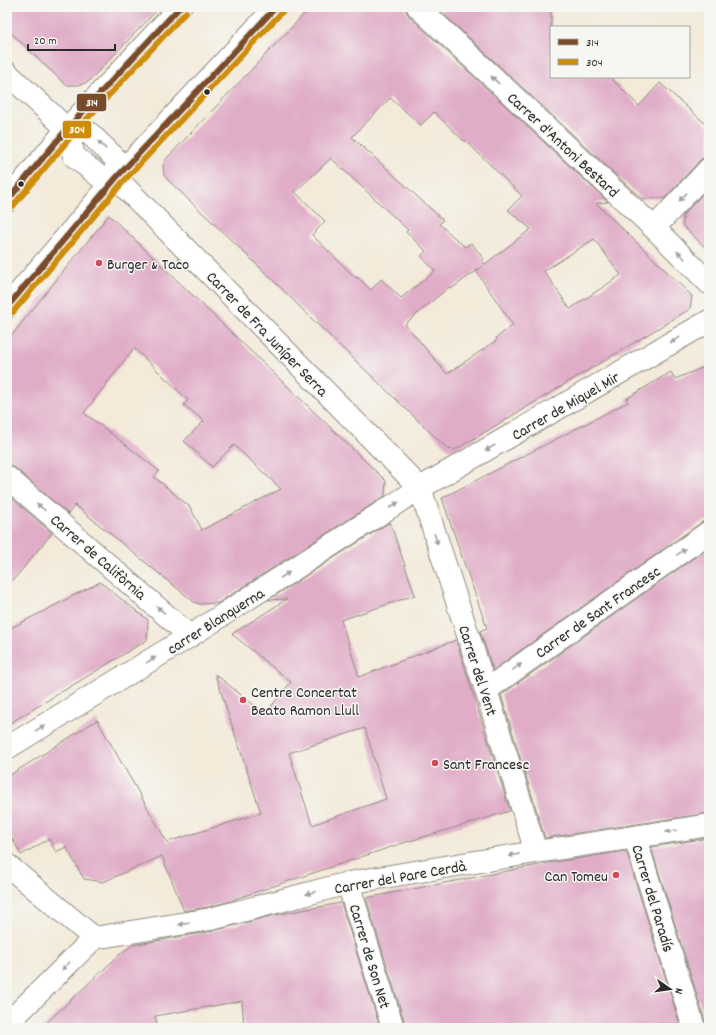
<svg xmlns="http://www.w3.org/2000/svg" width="716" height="1035" font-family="Dekko,sans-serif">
	<rect width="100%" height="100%" fill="#f6f6f2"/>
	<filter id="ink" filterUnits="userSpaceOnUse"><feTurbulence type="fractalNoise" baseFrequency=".025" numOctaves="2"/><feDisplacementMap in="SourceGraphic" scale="8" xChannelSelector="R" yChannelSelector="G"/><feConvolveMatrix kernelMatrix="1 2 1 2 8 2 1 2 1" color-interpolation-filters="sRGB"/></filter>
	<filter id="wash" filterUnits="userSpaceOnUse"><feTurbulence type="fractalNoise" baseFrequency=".012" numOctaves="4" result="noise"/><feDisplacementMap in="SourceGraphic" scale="16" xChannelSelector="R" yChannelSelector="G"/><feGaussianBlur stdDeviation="0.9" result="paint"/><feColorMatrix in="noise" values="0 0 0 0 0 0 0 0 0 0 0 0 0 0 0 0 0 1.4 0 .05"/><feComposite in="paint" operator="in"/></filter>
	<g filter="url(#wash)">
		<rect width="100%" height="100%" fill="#f3ead9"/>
		<g id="blocks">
			<g fill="#e0acc7" fill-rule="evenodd">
				<path d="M 7,7 L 160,7 L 88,82 L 82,84 L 77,85 L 66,85 L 7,29 Z"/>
				<path d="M 311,7 L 406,7 L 406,11 L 409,16 L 608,202 L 596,203 L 692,296 L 690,309 L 455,450 L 448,449 L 314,321 L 270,277 L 168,180 L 164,175 L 163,166 L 165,161 L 168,157 ZM 390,98 L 421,125 L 434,112 L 464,141 L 465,140 L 522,196 L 508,210 L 531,229 L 485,264 L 481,261 L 484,259 L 471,243 L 465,247 L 439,224 L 443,220 L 420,199 L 352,137 ZM 331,158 L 408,230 L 406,232 L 426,251 L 421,256 L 435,271 L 401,298 L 381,279 L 371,290 L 357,277 L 356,278 L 312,235 L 325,221 L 295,192 ZM 594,239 L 621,275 L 570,309 L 544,271 ZM 483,266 L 476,271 L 513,325 L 496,338 L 497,340 L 447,374 L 405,324 L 449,287 L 451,289 Z"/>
				<path d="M 436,7 L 551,7 L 551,77 L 610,77 L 639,106 L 660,83 L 709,127 L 709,157 L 705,157 L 700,160 L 665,198 L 642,199 Z"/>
				<path d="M 709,187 L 709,251 L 683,226 L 683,215 Z"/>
				<path d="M 109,215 L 386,481 L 385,496 L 218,603 L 200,604 L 194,602 L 75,505 L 68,514 L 15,468 L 10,465 L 7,465 L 7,341 ZM 134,348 L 188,400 L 184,405 L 204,421 L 184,441 L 212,467 L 234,445 L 281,489 L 202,530 L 190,507 L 154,477 L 159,471 L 121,441 L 84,413 Z"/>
				<path d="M 709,365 L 709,520 L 702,522 L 493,670 L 480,631 L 487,628 L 462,557 L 442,498 L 628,402 L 626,399 L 671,372 L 675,379 Z"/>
				<path d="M 7,494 L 52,533 L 7,588 Z"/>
				<path d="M 390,522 L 415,595 L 341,620 L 359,677 L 456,640 L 510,811 L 400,844 L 235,899 L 235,900 L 208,907 L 184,911 L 162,856 L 103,882 L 84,879 L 66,847 L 56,852 L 49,839 L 21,855 L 7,829 L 7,777 L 97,720 L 167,842 L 261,813 L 215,674 L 265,714 L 291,682 L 232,634 L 287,599 L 268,600 ZM 365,728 L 386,799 L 312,825 L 289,753 Z"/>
				<path d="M 709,547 L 709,813 L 545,838 L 501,695 Z"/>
				<path d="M 100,582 L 148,620 L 147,640 L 7,725 L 7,630 Z"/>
				<path d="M 709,838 L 709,1028 L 706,1028 L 706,1024 L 651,847 Z"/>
				<path d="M 626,851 L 681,1028 L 405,1028 L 405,1024 L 366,898 L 549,863 Z"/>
				<path d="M 341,903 L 380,1028 L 244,1028 L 242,1001 L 155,1016 L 158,1028 L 41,1028 L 120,954 L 133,945 L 213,931 L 275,915 Z"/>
			</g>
		</g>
	</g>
	<g filter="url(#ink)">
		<use href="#blocks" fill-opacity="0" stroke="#8f8a82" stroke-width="1"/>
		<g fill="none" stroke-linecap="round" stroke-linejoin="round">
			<defs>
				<path id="pedestrian" d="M 486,690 L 536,852"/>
				<g id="minor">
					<path d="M 418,7 L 654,228 L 709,283"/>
					<path d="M 116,178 L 420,488 L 486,690 L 709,532"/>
					<path d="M 654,228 L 709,169"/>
					<path d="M 7,477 L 190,636"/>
					<path d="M 7,748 L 190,636 L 420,488 L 709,321"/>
					<path d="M 635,837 L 694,1028"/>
					<path d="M 7,865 L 94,938"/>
					<path d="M 348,883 L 393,1028"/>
					<path d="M 94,938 L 211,919 L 348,883 L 536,852 L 635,837 L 709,825"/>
					<path d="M 7,1024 L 94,938"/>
				</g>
				<path id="tertiary" d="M 7,73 L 67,129 L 74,156 L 100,177 L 116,178 L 116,159 L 89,133 L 67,129"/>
				<g id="secondary">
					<path d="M 7,201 L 67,129 L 180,7"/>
					<path d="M 7,307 L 116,178 L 276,7"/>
				</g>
			</defs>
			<use href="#pedestrian" stroke="#8f8a82" stroke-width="24"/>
			<use href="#minor" stroke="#8f8a82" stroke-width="24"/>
			<use href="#tertiary" stroke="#8f8a82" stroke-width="24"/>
			<use href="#secondary" stroke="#8f8a82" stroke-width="24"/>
			<use href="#pedestrian" stroke="#fff" stroke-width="22"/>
			<use href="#minor" stroke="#fff" stroke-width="22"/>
			<use href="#tertiary" stroke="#fff" stroke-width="22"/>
			<use href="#secondary" stroke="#fff" stroke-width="22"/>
			<defs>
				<g id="bus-1">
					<path d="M 7,201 L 67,129 L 180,7"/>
					<path d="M 7,307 L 116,178 L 276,7"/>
				</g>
				<g id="bus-2">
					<path d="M 13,206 L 73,134 L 186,12"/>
					<path d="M 13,312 L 122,183 L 282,12"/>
				</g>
			</defs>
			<use href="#bus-1" stroke="#f6f6f2" stroke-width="9"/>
			<use href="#bus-2" stroke="#f6f6f2" stroke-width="9"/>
			<use href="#bus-1" stroke="#7a4b2a" stroke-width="6"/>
			<use href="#bus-2" stroke="#ce8d09" stroke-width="6"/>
		</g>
		<defs><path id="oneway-solid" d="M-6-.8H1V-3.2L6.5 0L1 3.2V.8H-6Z"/></defs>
		<g fill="#a0a0a0">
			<use href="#oneway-solid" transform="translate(495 80) rotate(-137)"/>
			<use href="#oneway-solid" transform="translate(102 145) rotate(-136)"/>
			<use href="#oneway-solid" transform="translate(683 197) rotate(133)"/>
			<use href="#oneway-solid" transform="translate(681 255) rotate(-135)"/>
			<use href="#oneway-solid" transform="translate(675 340) rotate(150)"/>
			<use href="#oneway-solid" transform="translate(490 448) rotate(150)"/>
			<use href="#oneway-solid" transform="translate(394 505) rotate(-33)"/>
			<use href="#oneway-solid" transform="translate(41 507) rotate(-139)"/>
			<use href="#oneway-solid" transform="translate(436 539) rotate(72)"/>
			<use href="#oneway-solid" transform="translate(681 552) rotate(-35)"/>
			<use href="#oneway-solid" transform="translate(285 575) rotate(-33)"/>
			<use href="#oneway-solid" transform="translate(161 610) rotate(-139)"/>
			<use href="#oneway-solid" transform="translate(151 660) rotate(-32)"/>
			<use href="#oneway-solid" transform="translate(517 667) rotate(-35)"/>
			<use href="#oneway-solid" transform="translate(40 728) rotate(-32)"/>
			<use href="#oneway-solid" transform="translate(671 831) rotate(171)"/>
			<use href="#oneway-solid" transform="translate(514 855) rotate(171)"/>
			<use href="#oneway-solid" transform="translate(311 893) rotate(165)"/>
			<use href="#oneway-solid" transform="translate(184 924) rotate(171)"/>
			<use href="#oneway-solid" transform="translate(66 966) rotate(135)"/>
		</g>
	</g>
	<g fill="#2b2b2b" stroke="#f6f6f2" stroke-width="1.5">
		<circle cx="207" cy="92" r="3.5"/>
		<circle cx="21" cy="184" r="3.5"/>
	</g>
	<g fill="#d1495b" stroke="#f6f6f2" stroke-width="1.5">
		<circle cx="99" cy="263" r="4"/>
		<circle cx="243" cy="700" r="4"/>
		<circle cx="435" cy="763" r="4"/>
		<circle cx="616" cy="875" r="4"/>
	</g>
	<g text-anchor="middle" stroke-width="3" stroke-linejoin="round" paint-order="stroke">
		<g font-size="16" fill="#2b2b2b" stroke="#f6f6f2">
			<text transform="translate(564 144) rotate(43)" y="6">Carrer d'Antoni Bestard</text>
			<text transform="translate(268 333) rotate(46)" y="6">Carrer de Fra Juníper Serra</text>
			<text transform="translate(565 405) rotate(-30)" y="6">Carrer de Miquel Mir</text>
			<text transform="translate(99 556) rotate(41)" y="6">Carrer de Califòrnia</text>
			<text transform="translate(597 611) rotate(-35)" y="6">Carrer de Sant Francesc</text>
			<text transform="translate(215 620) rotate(-32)" y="6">carrer Blanquerna</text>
			<text transform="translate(479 670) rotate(72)" y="6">Carrer del Vent</text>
			<text transform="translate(400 876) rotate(-10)" y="6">Carrer del Pare Cerdà</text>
			<text transform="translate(654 898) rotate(73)" y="6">Carrer del Paradís</text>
			<text transform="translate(371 956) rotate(73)" y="6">Carrer de Son Net</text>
		</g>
		<g font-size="16" fill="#2b2b2b" stroke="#f6f6f2" text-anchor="start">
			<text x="107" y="269">Burger &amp; Taco</text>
			<text x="251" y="697">Centre Concertat<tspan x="251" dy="18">Beato Ramon Llull</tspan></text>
			<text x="443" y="769">Sant Francesc</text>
			<text x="608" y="881" text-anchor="end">Can Tomeu</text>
		</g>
	</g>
	<g stroke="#f6f6f2" stroke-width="1.5">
		<rect x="76" y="93" width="31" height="19" rx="4" fill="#7a4b2a"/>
		<rect x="62" y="120" width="30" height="19" rx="4" fill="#ce8d09"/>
	</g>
	<g font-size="11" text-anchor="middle" font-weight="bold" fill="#fff">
		<text x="92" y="106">314</text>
		<text x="77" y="133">304</text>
	</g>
	<rect width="716" height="1035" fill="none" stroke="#f6f6f2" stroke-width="24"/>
	<rect x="550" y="26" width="140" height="52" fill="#f6f6f2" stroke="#a5a5a2"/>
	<rect x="558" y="39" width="20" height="6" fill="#7a4b2a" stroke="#a5a5a2"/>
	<text x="586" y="46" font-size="12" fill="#2b2b2b">314</text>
	<rect x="558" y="59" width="20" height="6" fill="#ce8d09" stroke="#a5a5a2"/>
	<text x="586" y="66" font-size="12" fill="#2b2b2b">304</text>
	<g transform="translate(670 989) rotate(103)" stroke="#f6f6f2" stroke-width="3" paint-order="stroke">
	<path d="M0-3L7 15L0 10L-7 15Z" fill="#2b2b2b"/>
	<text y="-6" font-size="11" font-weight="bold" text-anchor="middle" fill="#2b2b2b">N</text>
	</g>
	<path d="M28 44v6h87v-6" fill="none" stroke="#2b2b2b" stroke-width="2"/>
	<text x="34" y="44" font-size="12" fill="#2b2b2b" stroke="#f6f6f2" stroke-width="3" paint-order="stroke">20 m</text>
</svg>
